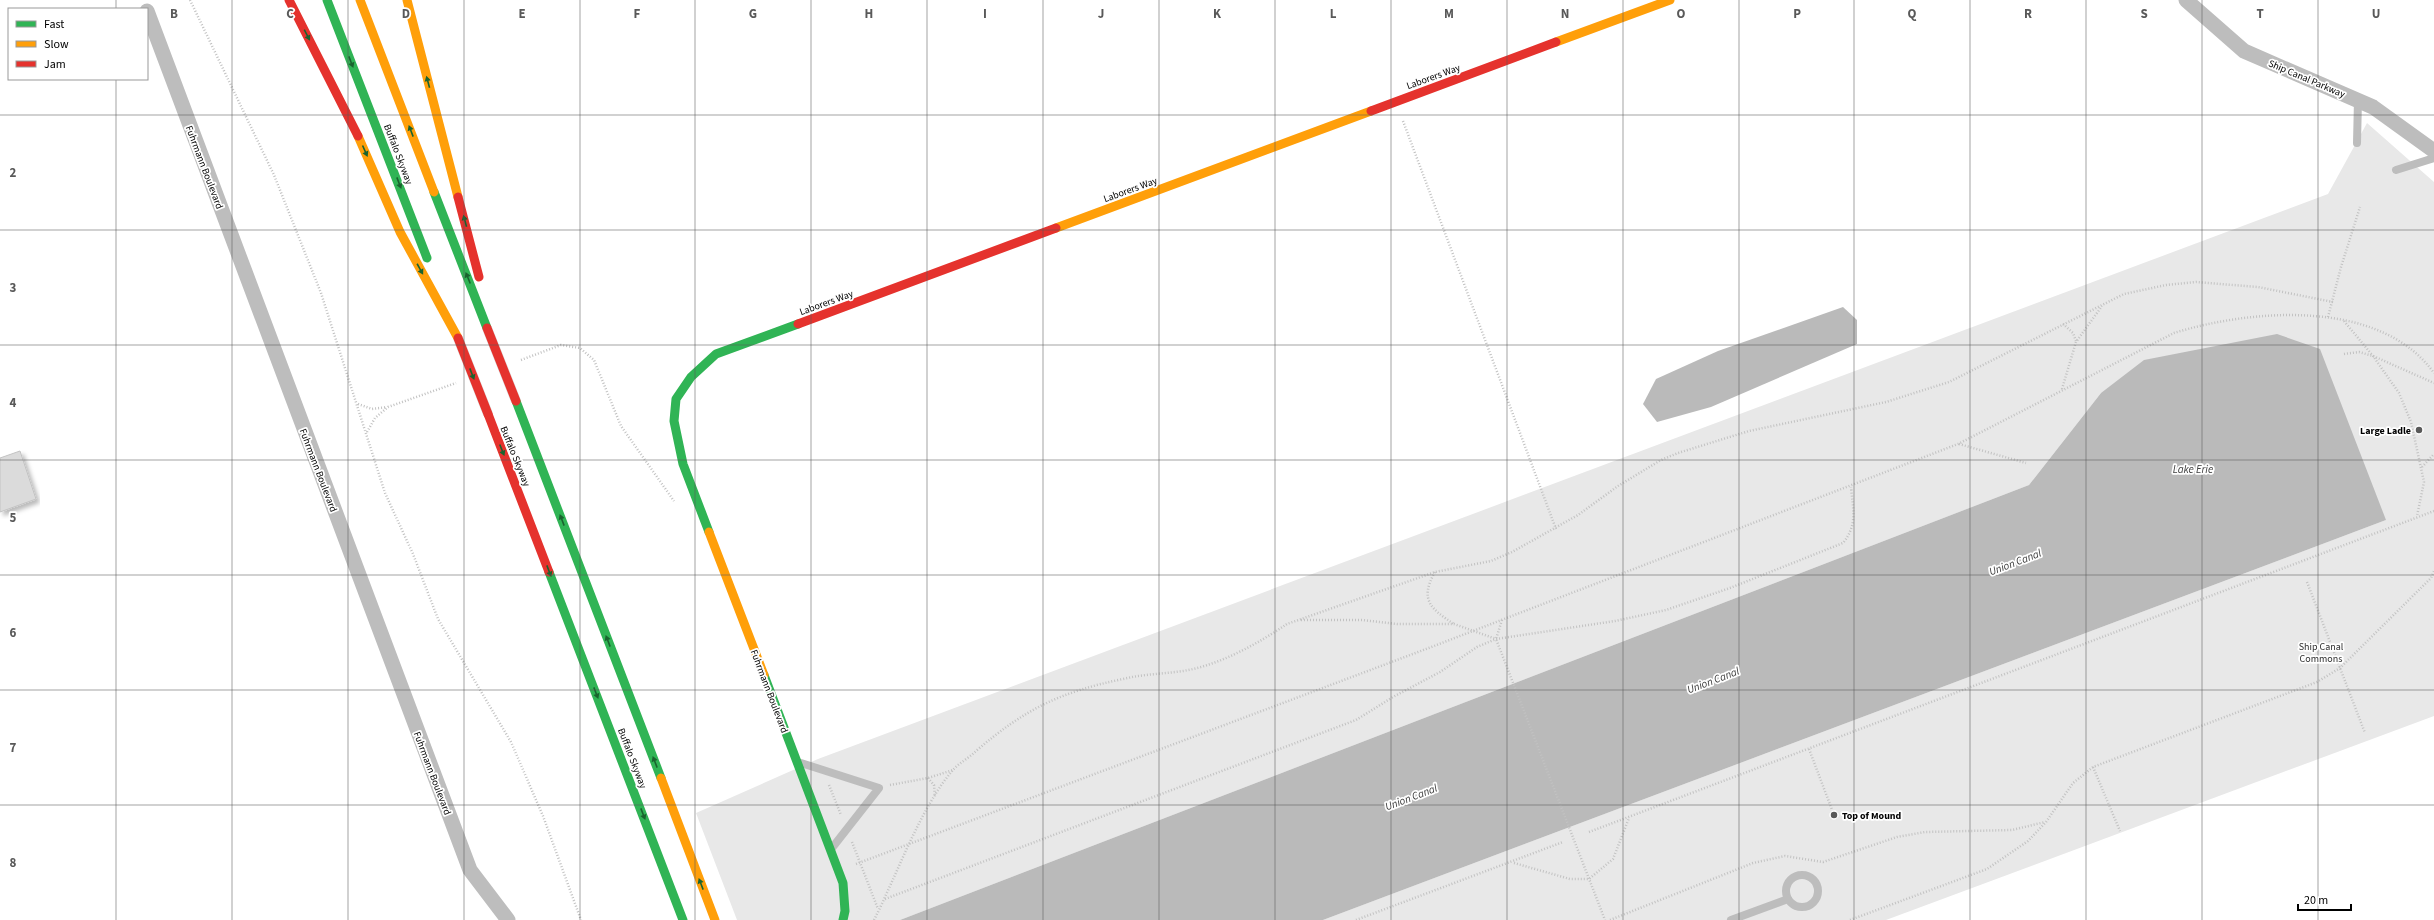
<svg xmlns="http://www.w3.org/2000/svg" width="2434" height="920" font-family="'Source Sans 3',sans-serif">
	<defs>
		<filter id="shadow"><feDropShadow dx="3.5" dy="3.5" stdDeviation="2" flood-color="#0004"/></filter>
	</defs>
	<rect width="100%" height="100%" fill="#fff"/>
	<path fill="#e8e8e8" d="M 2367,123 L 2434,182 L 2434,716 L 1886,920 L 1323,920 L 2386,520 L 2101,393 L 2029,485 L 900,920 L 737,920 L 696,813 L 818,759 L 2328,194 Z"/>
	<g fill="#bababa">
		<path d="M 1843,307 L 1857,320 L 1857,344 L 1711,407 L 1657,422 L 1643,404 L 1656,379 L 1718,351 Z"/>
		<path d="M 2277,334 L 2320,349 L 2386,520 L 1323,920 L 900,920 L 2029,485 L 2101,393 L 2144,360 Z"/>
	</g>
	<path fill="#dbdbdb" stroke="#c3c3c3" filter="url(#shadow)" d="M 20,451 L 36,499 L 0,512 L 0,458 Z"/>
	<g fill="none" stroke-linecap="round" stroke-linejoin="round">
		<g stroke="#c2c2c2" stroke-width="2.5" stroke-dasharray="1 2" stroke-linecap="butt">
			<path d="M 190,0 L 274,175 L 321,293 L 385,493 L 413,554 L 438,619 L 511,742 L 543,816 L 581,920"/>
			<path d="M 1403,121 L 1556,529"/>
			<path d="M 2328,317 L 2341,267 L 2360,207"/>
			<path d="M 2344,321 L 2373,356 L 2399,393 L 2411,422 L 2424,482 L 2417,516"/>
			<path d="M 2063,324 L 2073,333 L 2076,341"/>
			<path d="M 2344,354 L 2359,352 L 2373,356 L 2434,383"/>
			<path d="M 521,360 L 561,345 L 580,348 L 594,360 L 621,426 L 674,501"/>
			<path d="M 2062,389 L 2076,342 L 2102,306"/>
			<path d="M 358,404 L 372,409 L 387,407"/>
			<path d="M 367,432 L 375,418 L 388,407 L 456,383"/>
			<path d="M 1959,444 L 2026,463"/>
			<path d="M 2422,467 L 2434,454"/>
			<path d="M 1435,572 C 1419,600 1431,609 1454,624"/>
			<path d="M 2307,582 L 2365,733"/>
			<path d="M 1301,620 L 1362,620 L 1397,624 L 1454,624 L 1496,639"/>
			<path d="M 1502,620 L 1496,639 L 1605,920"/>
			<path d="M 1809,749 L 1834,815"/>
			<path d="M 2093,767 L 2120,831"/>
			<path d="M 928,778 L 934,785 L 935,797"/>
			<path d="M 829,785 L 841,815"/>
			<path d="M 890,785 L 928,778 L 953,770"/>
			<path d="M 1589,832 L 2434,511"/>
			<path d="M 852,842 L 878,909"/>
			<path d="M 1514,863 L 1570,879 L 1589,879 L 1613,859 L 1629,818"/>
			<path d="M 856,864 L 1434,646 L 1958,444 L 2174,333 C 2251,309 2380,298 2434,373"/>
			<path d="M 885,899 L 1356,720 L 1393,697 L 1440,672 L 1477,647 L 1496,639 L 1615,621 L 1666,610 L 1730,588 L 1843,543 C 1858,524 1853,510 1851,487"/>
			<path d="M 874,920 C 897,875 920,808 953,770 C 959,763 969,758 976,751 C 1025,709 1060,692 1123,679 C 1143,674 1163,674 1183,671 C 1220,665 1257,644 1287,624 L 1435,572 L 1491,561 L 1512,552 L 1578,515 L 1618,486 L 1661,460 L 1678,453 L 1749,431 L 1886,402 L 1949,382 L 2124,294 L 2166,285 L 2196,282 L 2258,287 L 2333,302"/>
			<path d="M 1356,920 L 1563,842"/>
			<path d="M 1610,920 L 1753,863 L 1785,856 L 1823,862 L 1897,837 L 1925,832 L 2012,830 L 2045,822"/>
			<path d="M 1850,920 L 1987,869 L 2028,841 L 2046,822 L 2073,783 L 2093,767 L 2317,682 L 2340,668 L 2431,578 L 2434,571"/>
		</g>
		<g stroke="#bdbdbd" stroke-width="8">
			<path d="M 2357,143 L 2358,100"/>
			<path d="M 2396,170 L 2434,158"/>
			<path d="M 801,763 L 879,788 L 832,848"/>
			<circle cx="1802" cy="891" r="16"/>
			<path d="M 1731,920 L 1788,899"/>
		</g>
		<g stroke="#bdbdbd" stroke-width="15">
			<path d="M 2186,0 L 2244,51 L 2373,107 L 2434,151"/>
			<path d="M 147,11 L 470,870 L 508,920"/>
		</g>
		<g stroke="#30b455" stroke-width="9">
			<path d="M 327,0 L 427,258"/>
			<path d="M 434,192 L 487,328"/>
			<path d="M 516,401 L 661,778"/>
			<path d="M 709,532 L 683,464 L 674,421 L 676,399 L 691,377 L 716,354 L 798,324"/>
			<path d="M 549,572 L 683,920"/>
			<path d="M 764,675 L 843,883 L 845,911 L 843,920"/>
		</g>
		<g stroke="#ff9f0a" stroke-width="9">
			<path d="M 360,0 L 434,192"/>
			<path d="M 407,0 L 458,197"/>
			<path d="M 1556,42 L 1670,0"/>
			<path d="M 358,136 L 400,232 L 458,338"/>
			<path d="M 1056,228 L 1371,111"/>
			<path d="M 709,532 L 764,675"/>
			<path d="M 661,778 L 715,920"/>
		</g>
		<g stroke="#e5322d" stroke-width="9">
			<path d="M 289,0 L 358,136"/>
			<path d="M 1371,111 L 1556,42"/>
			<path d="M 458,197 L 479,277"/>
			<path d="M 798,324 L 1056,228"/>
			<path d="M 488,414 L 549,572"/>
		</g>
		<defs>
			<g id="jam-bridge">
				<path d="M 487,328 L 516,401"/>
				<path d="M 458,338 L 488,414"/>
			</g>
		</defs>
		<use href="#jam-bridge" stroke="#dbdbdb" stroke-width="10" stroke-linecap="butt"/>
		<use href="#jam-bridge" stroke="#e5322d" stroke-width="9"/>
	</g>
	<defs><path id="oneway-solid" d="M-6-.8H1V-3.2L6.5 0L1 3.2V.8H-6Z"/></defs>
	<g fill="#1a632f">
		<use href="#oneway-solid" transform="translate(307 35) rotate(63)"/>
		<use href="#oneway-solid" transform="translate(351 62) rotate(69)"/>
		<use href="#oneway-solid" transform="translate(428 82) rotate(-105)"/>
		<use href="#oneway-solid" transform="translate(411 131) rotate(-111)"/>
		<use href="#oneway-solid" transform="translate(365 151) rotate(66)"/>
		<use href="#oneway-solid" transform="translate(399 183) rotate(69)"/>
		<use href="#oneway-solid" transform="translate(465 221) rotate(-105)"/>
		<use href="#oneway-solid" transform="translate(420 269) rotate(61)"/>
		<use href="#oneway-solid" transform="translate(468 278) rotate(-112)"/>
		<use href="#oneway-solid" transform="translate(472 374) rotate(69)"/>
		<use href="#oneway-solid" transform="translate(502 450) rotate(68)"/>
		<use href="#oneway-solid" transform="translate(562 520) rotate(-111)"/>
		<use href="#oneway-solid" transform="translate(549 571) rotate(69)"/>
		<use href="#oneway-solid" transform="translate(608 641) rotate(-111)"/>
		<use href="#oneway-solid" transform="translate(596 693) rotate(69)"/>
		<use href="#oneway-solid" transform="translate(655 762) rotate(-111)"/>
		<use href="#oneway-solid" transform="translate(643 814) rotate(69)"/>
		<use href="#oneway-solid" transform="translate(701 884) rotate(-111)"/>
	</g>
	<path fill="none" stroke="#595959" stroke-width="1" stroke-opacity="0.55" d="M 116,0 L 116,9M 232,0 L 232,920M 348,0 L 348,920M 464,0 L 464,920M 580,0 L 580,920M 695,0 L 695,920M 811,0 L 811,920M 927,0 L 927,920M 1043,0 L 1043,920M 1159,0 L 1159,920M 1275,0 L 1275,920M 1391,0 L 1391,920M 1507,0 L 1507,920M 1623,0 L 1623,920M 1739,0 L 1739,920M 1854,0 L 1854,920M 1970,0 L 1970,920M 2086,0 L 2086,920M 2202,0 L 2202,920M 2318,0 L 2318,920M 116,79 L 116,920M 0,115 L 2434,115M 0,230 L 2434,230M 0,345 L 2434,345M 0,460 L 2434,460M 0,575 L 2434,575M 0,690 L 2434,690M 0,805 L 2434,805"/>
	<g fill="#595959" stroke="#fff" stroke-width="1.5">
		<circle cx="2419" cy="430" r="4"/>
		<circle cx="1834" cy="815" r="4"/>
	</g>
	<g text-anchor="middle" stroke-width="3.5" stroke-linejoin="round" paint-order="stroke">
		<g font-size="10" fill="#000" stroke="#fff">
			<text transform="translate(1433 76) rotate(-20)" y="4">Laborers Way</text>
			<text transform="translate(2307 78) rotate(23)" y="4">Ship Canal Parkway</text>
			<text transform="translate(399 154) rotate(69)" y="4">Buffalo Skyway</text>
			<text transform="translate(205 167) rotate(69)" y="4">Fuhrmann Boulevard</text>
			<text transform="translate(1130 189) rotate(-20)" y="4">Laborers Way</text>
			<text transform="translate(826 302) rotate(-20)" y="4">Laborers Way</text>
			<text transform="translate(516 456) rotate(68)" y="4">Buffalo Skyway</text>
			<text transform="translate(319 470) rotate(69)" y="4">Fuhrmann Boulevard</text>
			<text transform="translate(770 691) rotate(69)" y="4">Fuhrmann Boulevard</text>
			<text transform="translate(633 758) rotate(69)" y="4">Buffalo Skyway</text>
			<text transform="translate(433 773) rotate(69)" y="4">Fuhrmann Boulevard</text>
		</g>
		<g font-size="10" font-weight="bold" fill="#000" stroke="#fff" text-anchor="end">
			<text x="2411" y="434">Large Ladle</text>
			<text x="1842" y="819" text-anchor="start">Top of Mound</text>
		</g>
		<g font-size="10" fill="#2c2c2c" stroke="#fff">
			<text x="2321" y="650">Ship Canal<tspan x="2321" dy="12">Commons</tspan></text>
		</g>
		<g font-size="11" font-style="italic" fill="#3d3d3d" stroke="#fff">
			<text x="2193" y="473">Lake Erie</text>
			<text transform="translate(2015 562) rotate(-21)" y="4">Union Canal</text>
			<text transform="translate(1713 680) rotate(-21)" y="4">Union Canal</text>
			<text transform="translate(1411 797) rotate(-21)" y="4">Union Canal</text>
		</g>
	</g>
	<g font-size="13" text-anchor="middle" font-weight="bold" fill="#595959" stroke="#fff" stroke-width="3.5" stroke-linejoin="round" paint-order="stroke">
		<text x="174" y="18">B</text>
		<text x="290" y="18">C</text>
		<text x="406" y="18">D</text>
		<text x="522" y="18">E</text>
		<text x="637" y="18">F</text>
		<text x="753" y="18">G</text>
		<text x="869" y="18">H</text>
		<text x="985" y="18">I</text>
		<text x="1101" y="18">J</text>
		<text x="1217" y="18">K</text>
		<text x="1333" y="18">L</text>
		<text x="1449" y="18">M</text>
		<text x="1565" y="18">N</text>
		<text x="1681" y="18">O</text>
		<text x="1797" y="18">P</text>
		<text x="1912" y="18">Q</text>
		<text x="2028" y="18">R</text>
		<text x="2144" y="18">S</text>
		<text x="2260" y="18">T</text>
		<text x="2376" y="18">U</text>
		<text x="13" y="177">2</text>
		<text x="13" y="292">3</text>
		<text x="13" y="407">4</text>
		<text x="13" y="522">5</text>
		<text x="13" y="637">6</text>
		<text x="13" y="752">7</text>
		<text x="13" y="867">8</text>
	</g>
	<rect x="8" y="8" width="140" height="72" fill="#ffffff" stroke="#999999"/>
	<rect x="16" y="21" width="20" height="6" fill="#30b455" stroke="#999999"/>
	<text x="44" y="28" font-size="12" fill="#000000">Fast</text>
	<rect x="16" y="41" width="20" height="6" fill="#ff9f0a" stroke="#999999"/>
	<text x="44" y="48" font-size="12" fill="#000000">Slow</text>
	<rect x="16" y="61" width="20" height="6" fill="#e5322d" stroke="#999999"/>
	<text x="44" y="68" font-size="12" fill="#000000">Jam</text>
	<path d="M2298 904v6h53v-6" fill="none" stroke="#000000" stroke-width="2"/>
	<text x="2304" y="904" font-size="12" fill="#000000" stroke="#ffffff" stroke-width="3" paint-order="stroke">20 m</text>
</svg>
